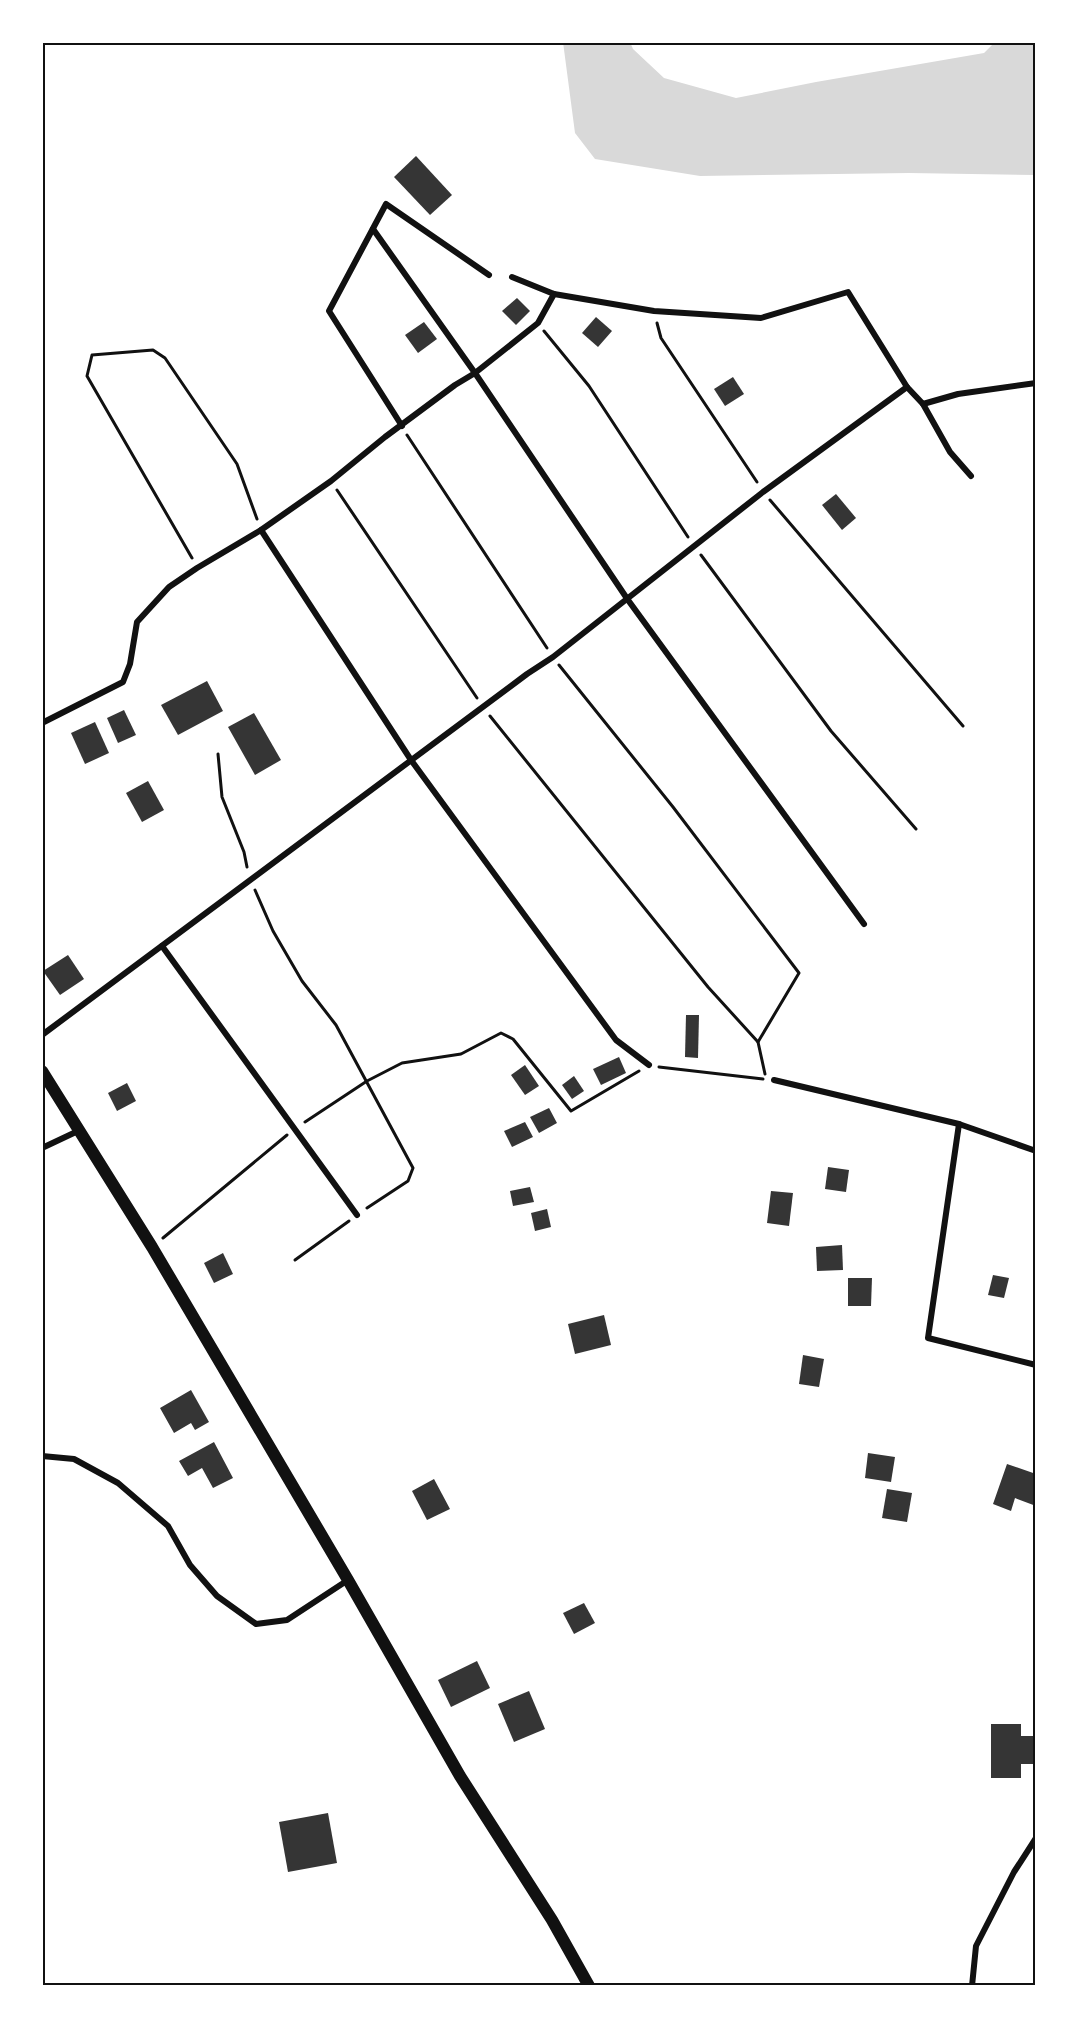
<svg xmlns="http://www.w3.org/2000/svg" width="1078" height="2028" font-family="'Open Sans',sans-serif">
	<rect width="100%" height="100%" fill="#fff"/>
	<path fill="#d9d9d9" d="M 563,42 L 630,42 L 633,49 L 664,78 L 736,98 L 816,82 L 984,53 L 995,42 L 1036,42 L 1036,175 L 909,173 L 700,176 L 595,159 L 575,133 Z"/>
	<g fill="#353535">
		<path d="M 416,156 L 452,195 L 430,215 L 394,177 Z"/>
		<path d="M 517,298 L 530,311 L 516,325 L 502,311 Z"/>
		<path d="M 596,317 L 612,331 L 598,347 L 582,333 Z"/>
		<path d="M 424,322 L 437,339 L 418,353 L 405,335 Z"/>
		<path d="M 733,377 L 744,394 L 725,406 L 714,389 Z"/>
		<path d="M 836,494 L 856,518 L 842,530 L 822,505 Z"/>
		<path d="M 207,681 L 223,711 L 178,735 L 161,705 Z"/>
		<path d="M 124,710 L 136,735 L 118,743 L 107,718 Z"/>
		<path d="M 254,713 L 281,760 L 255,775 L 228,727 Z"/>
		<path d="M 95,722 L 109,753 L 85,764 L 71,733 Z"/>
		<path d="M 148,781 L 164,810 L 142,822 L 126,793 Z"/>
		<path d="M 68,955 L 84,979 L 60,995 L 43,971 Z"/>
		<path d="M 686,1015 L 699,1015 L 698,1058 L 685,1057 Z"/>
		<path d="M 619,1057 L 626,1073 L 601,1085 L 593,1069 Z"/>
		<path d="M 525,1065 L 539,1086 L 525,1095 L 511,1075 Z"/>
		<path d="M 574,1076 L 584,1091 L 572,1099 L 562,1085 Z"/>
		<path d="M 127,1083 L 136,1101 L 117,1111 L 108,1093 Z"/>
		<path d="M 549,1108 L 557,1123 L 539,1133 L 530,1117 Z"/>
		<path d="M 525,1122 L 533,1137 L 512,1147 L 504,1131 Z"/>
		<path d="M 828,1167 L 849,1170 L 846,1192 L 825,1189 Z"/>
		<path d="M 530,1187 L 534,1202 L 513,1206 L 510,1191 Z"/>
		<path d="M 771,1191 L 793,1193 L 789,1226 L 767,1223 Z"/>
		<path d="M 547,1209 L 551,1227 L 535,1231 L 531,1213 Z"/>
		<path d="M 842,1245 L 843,1270 L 817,1271 L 816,1247 Z"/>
		<path d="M 223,1253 L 233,1274 L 214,1283 L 204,1263 Z"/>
		<path d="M 993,1275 L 1009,1278 L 1004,1298 L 988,1295 Z"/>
		<path d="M 848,1278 L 872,1278 L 871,1306 L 848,1306 Z"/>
		<path d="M 604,1315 L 611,1345 L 575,1354 L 568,1324 Z"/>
		<path d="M 803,1355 L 824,1359 L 819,1387 L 799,1384 Z"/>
		<path d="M 191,1390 L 209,1422 L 195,1430 L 191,1423 L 174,1433 L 160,1408 Z"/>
		<path d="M 214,1442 L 233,1478 L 213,1488 L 202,1468 L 188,1476 L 179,1461 Z"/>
		<path d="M 868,1453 L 895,1457 L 891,1482 L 865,1478 Z"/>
		<path d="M 1007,1464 L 1036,1474 L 1036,1506 L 1015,1498 L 1011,1511 L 993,1504 Z"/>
		<path d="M 434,1479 L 450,1509 L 427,1520 L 412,1491 Z"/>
		<path d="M 887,1489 L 912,1493 L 907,1522 L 882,1518 Z"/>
		<path d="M 584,1603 L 595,1623 L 574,1634 L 563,1613 Z"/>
		<path d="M 477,1661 L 490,1688 L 451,1707 L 438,1680 Z"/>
		<path d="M 529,1691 L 545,1729 L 514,1742 L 498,1704 Z"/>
		<path d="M 991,1724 L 1021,1724 L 1021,1736 L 1036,1736 L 1036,1764 L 1021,1764 L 1021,1778 L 991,1778 Z"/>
		<path d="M 328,1813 L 337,1863 L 288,1872 L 279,1822 Z"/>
	</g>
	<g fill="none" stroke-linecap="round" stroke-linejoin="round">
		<g stroke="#111" stroke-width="3">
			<path d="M 657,323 L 661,338 L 757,482"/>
			<path d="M 544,331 L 589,386 L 688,537"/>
			<path d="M 407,435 L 547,648"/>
			<path d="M 337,490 L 477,698"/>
			<path d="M 770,500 L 963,726"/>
			<path d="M 701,555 L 831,731 L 916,829"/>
			<path d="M 192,558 L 87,376 L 92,355 L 153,350 L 165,358 L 237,464 L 257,519"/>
			<path d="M 559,665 L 673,807 L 799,973 L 758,1042"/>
			<path d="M 490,716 L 708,987 L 758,1042 L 765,1074"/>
			<path d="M 218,754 L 222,797 L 244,852 L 247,867"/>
			<path d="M 255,890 L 273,931 L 302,981 L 336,1025 L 413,1168 L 408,1181 L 367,1208"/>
			<path d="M 659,1067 L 763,1079"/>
			<path d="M 305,1122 L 367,1081 L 402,1063 L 461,1054 L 501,1033 L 513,1039 L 571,1111 L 639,1071"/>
			<path d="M 163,1238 L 287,1135"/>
			<path d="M 295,1260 L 349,1221"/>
		</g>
		<g stroke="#111" stroke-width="6">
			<path d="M 373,229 L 475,373 L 628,600 L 864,924"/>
			<path d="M 907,387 L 923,404 L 958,394 L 1036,383"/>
			<path d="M 923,404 L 950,452 L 971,476"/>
			<path d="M 402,426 L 329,311 L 386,204 L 489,275"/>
			<path d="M 261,530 L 411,760 L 616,1040 L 649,1065"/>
			<path d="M 42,723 L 123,682 L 130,664 L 137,622 L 169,587 L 197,568 L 261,530 L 331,481 L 385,437 L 455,385 L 475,373 L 538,323 L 554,294"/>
			<path d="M 162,946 L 357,1215"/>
			<path d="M 42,1035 L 527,674 L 553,657 L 763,492 L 907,387 L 848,292 L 761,318 L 654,311 L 554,294 L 512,277"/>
			<path d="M 774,1080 L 959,1124 L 1036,1151"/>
			<path d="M 959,1124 L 928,1338 L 1036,1365"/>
			<path d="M 42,1148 L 78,1131"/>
			<path d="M 42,1456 L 74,1459 L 118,1483 L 168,1526 L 190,1565 L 217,1596 L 256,1624 L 287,1620 L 348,1580"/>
			<path d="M 972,1986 L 976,1946 L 1014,1872 L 1036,1838"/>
		</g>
		<path stroke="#111" stroke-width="12" d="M 42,1071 L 152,1247 L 348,1580 L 460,1776 L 552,1920 L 589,1986"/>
	</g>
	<rect width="1078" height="2028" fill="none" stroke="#ffffff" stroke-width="87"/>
	<rect x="44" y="44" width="990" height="1940" fill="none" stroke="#111" stroke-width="2"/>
</svg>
